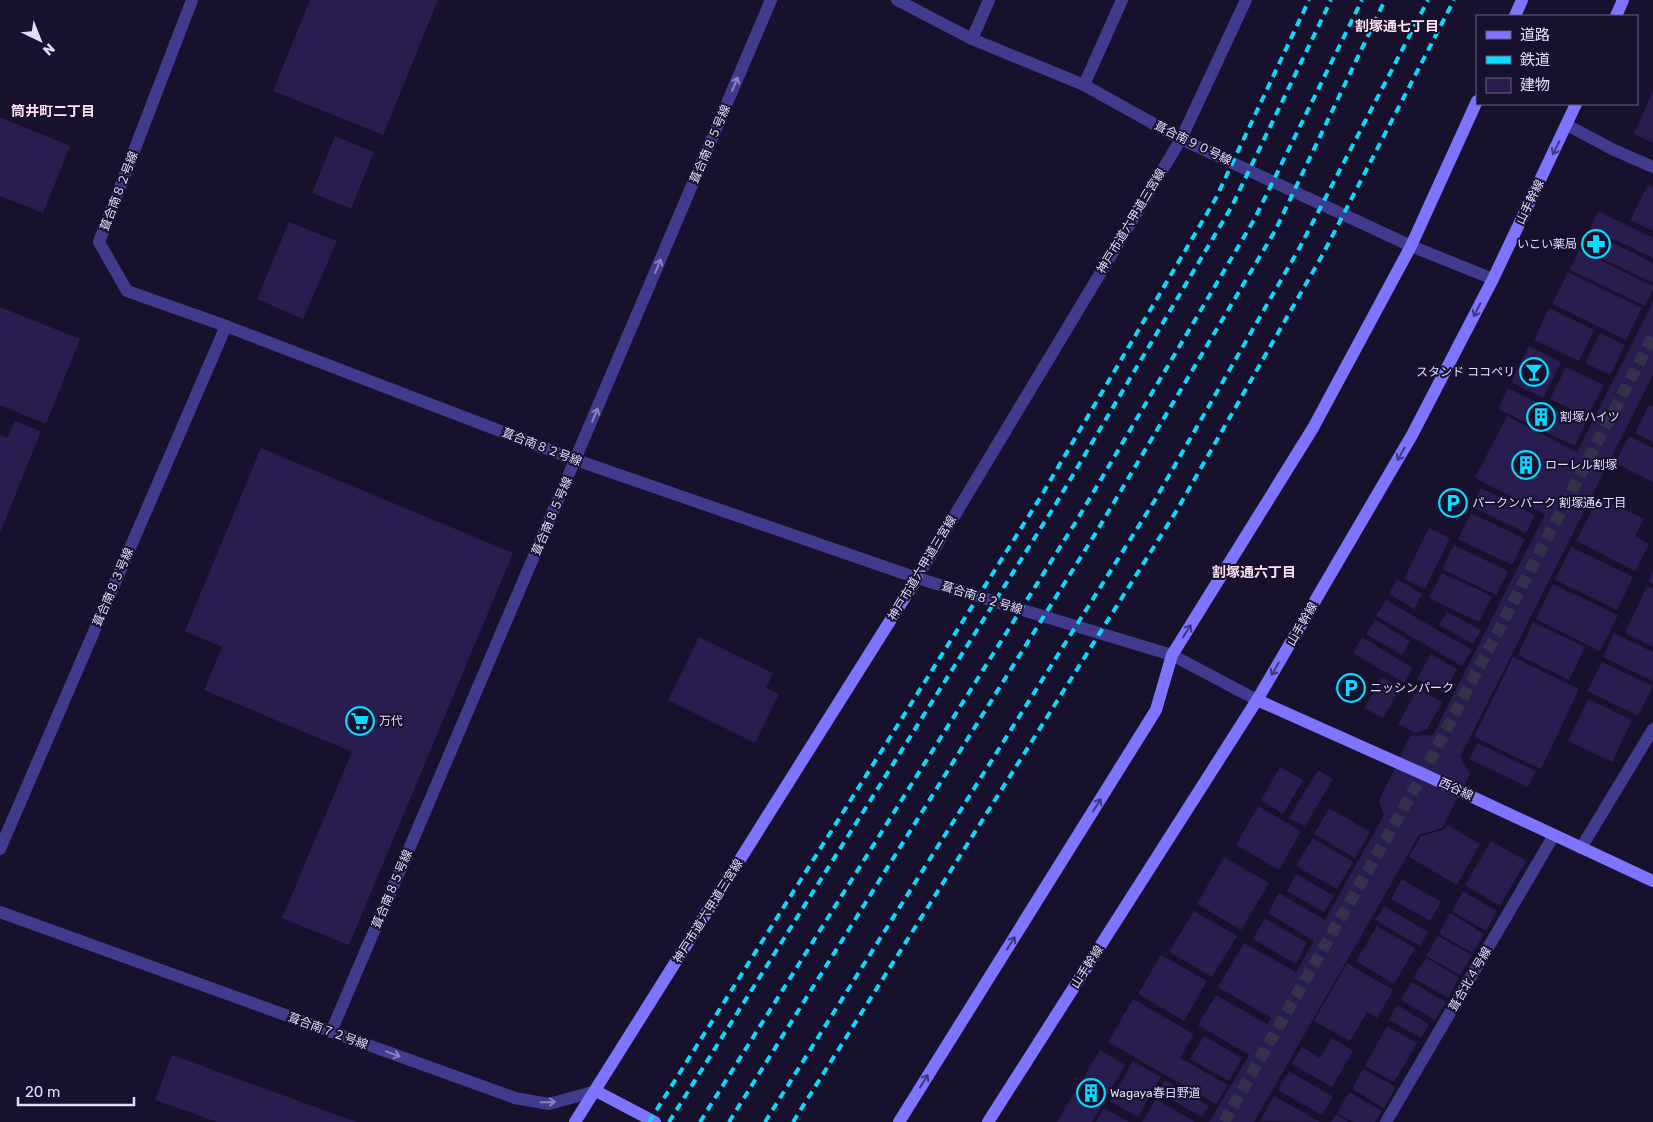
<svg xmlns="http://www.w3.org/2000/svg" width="1653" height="1122" font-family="Rubik,'Noto Sans JP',sans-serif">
	<rect width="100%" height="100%" fill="#17112d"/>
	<g fill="#291c4f">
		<path d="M 310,0 L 438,0 L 383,135 L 273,91 Z"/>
		<path d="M 1653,91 L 1653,143 L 1634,134 Z"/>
		<path d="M 0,117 L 70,146 L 43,213 L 0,196 Z"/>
		<path d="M 335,136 L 374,152 L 351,209 L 312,193 Z"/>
		<path d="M 1648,185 L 1653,187 L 1653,231 L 1630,220 Z"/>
		<path d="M 1598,211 L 1653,238 L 1653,258 L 1590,228 Z"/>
		<path d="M 289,222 L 337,241 L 303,319 L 257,299 Z"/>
		<path d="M 1589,231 L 1653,263 L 1653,283 L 1580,248 Z"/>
		<path d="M 1579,250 L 1653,286 L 1653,289 L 1645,306 L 1570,270 Z"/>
		<path d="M 1568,272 L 1642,308 L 1626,340 L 1552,304 Z"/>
		<path d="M 1653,302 L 1653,375 L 1460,757 L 1470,774 L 1442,828 L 1419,835 L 1254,1122 L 1209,1122 L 1249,1055 L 1198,1025 L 1216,995 L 1267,1024 L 1271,1018 L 1218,987 L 1244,943 L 1296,972 L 1314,941 L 1268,913 L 1279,893 L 1325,920 L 1384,815 L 1379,801 L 1410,736 L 1433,735 L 1545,514 L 1475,478 L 1507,416 L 1577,452 Z"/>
		<path d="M 0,307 L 80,339 L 46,424 L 0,405 Z"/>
		<path d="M 1549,308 L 1594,330 L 1579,361 L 1534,340 Z"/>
		<path d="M 1600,333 L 1625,345 L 1610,375 L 1585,363 Z"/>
		<path d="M 1529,346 L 1561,362 L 1543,398 L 1511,382 Z"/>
		<path d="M 1566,367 L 1604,385 L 1587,417 L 1550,399 Z"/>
		<path d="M 1508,388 L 1585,425 L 1575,446 L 1498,409 Z"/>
		<path d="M 1649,405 L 1653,406 L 1653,442 L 1635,433 Z"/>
		<path d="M 15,421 L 41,431 L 0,533 L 0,435 L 7,438 Z"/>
		<path d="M 1629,436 L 1653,448 L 1653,482 L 1615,463 Z"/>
		<path d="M 261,448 L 513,553 L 349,945 L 282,918 L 352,752 L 204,690 L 222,647 L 185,631 Z"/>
		<path d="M 1481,488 L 1535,515 L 1526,533 L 1472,507 Z"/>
		<path d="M 1599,497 L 1644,519 L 1635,536 L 1649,544 L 1635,571 L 1576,541 Z"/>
		<path d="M 1471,513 L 1525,539 L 1512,565 L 1458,539 Z"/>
		<path d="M 1429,528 L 1450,538 L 1425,589 L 1404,579 Z"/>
		<path d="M 1454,545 L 1508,571 L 1496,595 L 1442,569 Z"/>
		<path d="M 1571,547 L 1633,577 L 1617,610 L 1555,580 Z"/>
		<path d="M 1653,571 L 1653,584 L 1648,582 Z"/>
		<path d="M 1442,573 L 1492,596 L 1479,622 L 1429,598 Z"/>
		<path d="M 1397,579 L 1422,594 L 1414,609 L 1389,594 Z"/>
		<path d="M 1553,584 L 1618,615 L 1600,651 L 1536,619 Z"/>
		<path d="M 1647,586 L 1653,589 L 1653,647 L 1625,633 Z"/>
		<path d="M 1386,600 L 1472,650 L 1462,666 L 1376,616 Z"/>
		<path d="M 1447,612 L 1481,630 L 1473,644 L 1439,625 Z"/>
		<path d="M 1375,620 L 1410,641 L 1402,655 L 1366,634 Z"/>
		<path d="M 1533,622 L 1585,647 L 1569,680 L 1518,655 Z"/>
		<path d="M 1614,633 L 1653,652 L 1653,681 L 1603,657 Z"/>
		<path d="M 699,637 L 773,673 L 766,688 L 779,694 L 755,743 L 668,700 Z"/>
		<path d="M 1362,637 L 1413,668 L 1404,683 L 1353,653 Z"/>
		<path d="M 1431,654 L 1457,669 L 1444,693 L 1417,679 Z"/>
		<path d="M 1513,657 L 1579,689 L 1541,769 L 1474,737 Z"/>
		<path d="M 1602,662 L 1653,686 L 1638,716 L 1587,691 Z"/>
		<path d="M 1382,677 L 1401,687 L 1383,718 L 1364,708 Z"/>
		<path d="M 1418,689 L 1442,702 L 1427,729 L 1415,733 L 1398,724 Z"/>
		<path d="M 1588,699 L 1632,720 L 1612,762 L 1568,741 Z"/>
		<path d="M 1478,743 L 1536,771 L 1528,787 L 1469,759 Z"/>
		<path d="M 1280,767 L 1303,780 L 1283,814 L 1261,800 Z"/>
		<path d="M 1318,770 L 1333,779 L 1305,826 L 1289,818 Z"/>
		<path d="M 1258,806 L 1301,831 L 1279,870 L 1236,845 Z"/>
		<path d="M 1329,808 L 1370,832 L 1355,858 L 1314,834 Z"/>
		<path d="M 1448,825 L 1480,844 L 1457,885 L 1409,857 L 1421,836 L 1443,830 Z"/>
		<path d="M 1313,838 L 1353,862 L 1337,889 L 1296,866 Z"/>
		<path d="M 1491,841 L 1526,861 L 1500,906 L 1465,885 Z"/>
		<path d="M 1224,857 L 1269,883 L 1241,930 L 1197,904 Z"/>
		<path d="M 1296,874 L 1334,896 L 1324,912 L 1287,891 Z"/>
		<path d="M 1402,879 L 1441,902 L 1430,921 L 1391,899 Z"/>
		<path d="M 1463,891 L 1497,911 L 1486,931 L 1452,911 Z"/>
		<path d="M 1384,906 L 1428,932 L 1420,946 L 1375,920 Z"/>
		<path d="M 1194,911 L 1237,936 L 1212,977 L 1169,952 Z"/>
		<path d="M 1450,913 L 1484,934 L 1473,953 L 1439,934 Z"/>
		<path d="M 1265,918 L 1307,943 L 1296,964 L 1253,939 Z"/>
		<path d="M 1377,926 L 1415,948 L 1394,984 L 1356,961 Z"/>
		<path d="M 1438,936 L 1472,955 L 1460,975 L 1426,956 Z"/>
		<path d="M 1161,955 L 1207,981 L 1184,1021 L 1138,994 Z"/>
		<path d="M 1426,958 L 1459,977 L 1448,998 L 1413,978 Z"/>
		<path d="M 1347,963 L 1393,990 L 1377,1018 L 1367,1012 L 1350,1041 L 1314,1021 Z"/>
		<path d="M 1411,982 L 1446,1002 L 1435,1020 L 1401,1000 Z"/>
		<path d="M 1133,999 L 1194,1034 L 1180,1058 L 1228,1085 L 1216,1104 L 1108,1042 Z"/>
		<path d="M 1397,1005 L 1429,1024 L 1421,1038 L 1389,1020 Z"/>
		<path d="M 1387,1026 L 1417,1043 L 1394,1082 L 1365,1066 Z"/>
		<path d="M 1204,1036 L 1242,1058 L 1229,1081 L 1190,1059 Z"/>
		<path d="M 1332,1038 L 1353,1051 L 1332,1087 L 1292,1064 L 1302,1047 L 1320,1058 Z"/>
		<path d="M 1100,1050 L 1125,1065 L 1092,1122 L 1057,1122 Z"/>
		<path d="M 172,1055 L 357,1122 L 217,1122 L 155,1100 Z"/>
		<path d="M 1133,1061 L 1161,1077 L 1138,1117 L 1110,1101 Z"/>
		<path d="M 1363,1069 L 1396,1087 L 1384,1108 L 1352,1089 Z"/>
		<path d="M 1289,1071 L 1333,1097 L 1322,1115 L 1278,1090 Z"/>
		<path d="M 1165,1080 L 1209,1106 L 1202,1117 L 1158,1092 Z"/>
		<path d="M 1349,1092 L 1382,1111 L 1375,1122 L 1353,1122 L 1337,1113 Z"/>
		<path d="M 1274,1096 L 1320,1122 L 1260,1121 Z"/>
		<path d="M 1156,1099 L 1195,1122 L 1142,1122 Z"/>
		<path d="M 1104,1108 L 1129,1122 L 1096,1122 Z"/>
		<path d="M 1336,1114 L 1349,1122 L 1331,1122 Z"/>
	</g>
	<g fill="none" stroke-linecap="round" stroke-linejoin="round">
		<path stroke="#35304c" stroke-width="12" stroke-dasharray="12 6" stroke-linecap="butt" d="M 1224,1122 L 1423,774 L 1653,336"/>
		<g stroke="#423a8d" stroke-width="12">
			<path d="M 192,0 L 99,242 L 127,291 L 226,326 L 576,460 L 917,578 L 1172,655 L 1257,700"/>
			<path d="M 897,0 L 972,39 L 1084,85 L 1181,139 L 1411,246 L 1493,279"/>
			<path d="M 972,39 L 989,0"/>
			<path d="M 1084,85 L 1122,0"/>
			<path d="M 1567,125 L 1612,149 L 1653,167"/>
			<path d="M 917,578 L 1181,139 L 1246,0"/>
			<path d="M 1581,848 L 1653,729"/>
			<path d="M 0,849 L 226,326"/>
			<path d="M 0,912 L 515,1098 L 549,1104 L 596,1091"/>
			<path d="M 331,1032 L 771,0"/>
			<path d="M 1386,1122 L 1554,835"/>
		</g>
		<g stroke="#7e74ff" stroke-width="12">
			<path d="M 1515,16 L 1522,0"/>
			<path d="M 1616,16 L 1623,0"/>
			<path d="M 1257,700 L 1423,774 L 1653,881"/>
			<path d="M 596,1091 L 655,1122"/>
			<path d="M 575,1122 L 917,578"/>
			<path d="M 899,1122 L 1156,710 L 1172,655 L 1313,428 L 1411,246 L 1477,101"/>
			<path d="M 988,1122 L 1257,700 L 1412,435 L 1493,279 L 1576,104"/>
		</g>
		<g stroke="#09dbff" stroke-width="4" stroke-dasharray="8 6" stroke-linecap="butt">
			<path d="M 649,1122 L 1040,498 L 1216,198 L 1309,0"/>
			<path d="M 669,1122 L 1054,507 L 1232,206 L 1331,0"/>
			<path d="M 700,1122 L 1077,520 L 1254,220 L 1362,0"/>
			<path d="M 729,1122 L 1097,531 L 1275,231 L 1385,0"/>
			<path d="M 765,1122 L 1155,500 L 1300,247 L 1428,0"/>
			<path d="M 793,1122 L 1177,510 L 1323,254 L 1454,0"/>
		</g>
	</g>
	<defs><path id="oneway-shaft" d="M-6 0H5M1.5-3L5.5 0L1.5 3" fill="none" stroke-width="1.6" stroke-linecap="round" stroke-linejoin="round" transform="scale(1.25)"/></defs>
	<g stroke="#8a83c0">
		<use href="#oneway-shaft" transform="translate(735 84) rotate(-67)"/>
		<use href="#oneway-shaft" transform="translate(658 266) rotate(-67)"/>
		<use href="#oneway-shaft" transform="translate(595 415) rotate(-67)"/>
		<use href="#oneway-shaft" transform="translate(393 1054) rotate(20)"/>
		<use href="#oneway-shaft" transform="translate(548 1102) rotate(-1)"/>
	</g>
	<g stroke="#403981">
		<use href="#oneway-shaft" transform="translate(1556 148) rotate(116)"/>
		<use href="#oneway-shaft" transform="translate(1477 310) rotate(117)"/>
		<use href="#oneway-shaft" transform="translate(1401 454) rotate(120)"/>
		<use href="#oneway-shaft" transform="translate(1187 631) rotate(-58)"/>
		<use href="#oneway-shaft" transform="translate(1275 669) rotate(120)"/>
		<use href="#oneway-shaft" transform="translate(1097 805) rotate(-58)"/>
		<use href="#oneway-shaft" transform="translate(1011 943) rotate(-58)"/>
		<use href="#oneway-shaft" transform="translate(924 1081) rotate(-58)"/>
	</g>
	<defs>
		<symbol id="pharmacy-ring" viewBox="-11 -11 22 22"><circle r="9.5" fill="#17112d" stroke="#09dbff" stroke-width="1.5"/><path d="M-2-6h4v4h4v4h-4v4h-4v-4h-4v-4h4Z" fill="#09dbff"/></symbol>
		<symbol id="bar-ring" viewBox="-11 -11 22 22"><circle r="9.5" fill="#17112d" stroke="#09dbff" stroke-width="1.5"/><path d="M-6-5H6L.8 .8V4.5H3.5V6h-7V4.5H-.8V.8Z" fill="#09dbff"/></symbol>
		<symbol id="building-ring" viewBox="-11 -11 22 22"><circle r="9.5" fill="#17112d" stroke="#09dbff" stroke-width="1.5"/><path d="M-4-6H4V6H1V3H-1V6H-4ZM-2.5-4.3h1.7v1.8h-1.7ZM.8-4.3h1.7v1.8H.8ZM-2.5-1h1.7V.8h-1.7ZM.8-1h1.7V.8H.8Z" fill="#09dbff"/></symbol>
		<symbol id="parking-ring" viewBox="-11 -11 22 22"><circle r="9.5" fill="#17112d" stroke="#09dbff" stroke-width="1.5"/><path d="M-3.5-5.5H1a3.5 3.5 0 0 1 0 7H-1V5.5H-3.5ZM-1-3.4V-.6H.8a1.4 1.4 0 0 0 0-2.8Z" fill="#09dbff"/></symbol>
		<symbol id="supermarket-ring" viewBox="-11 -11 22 22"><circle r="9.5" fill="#17112d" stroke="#09dbff" stroke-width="1.5"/><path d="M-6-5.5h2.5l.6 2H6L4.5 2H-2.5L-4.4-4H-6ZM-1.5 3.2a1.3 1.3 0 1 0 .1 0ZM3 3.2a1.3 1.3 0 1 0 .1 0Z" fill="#09dbff"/></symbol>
	</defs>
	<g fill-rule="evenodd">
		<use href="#pharmacy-ring" x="1580" y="228" width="32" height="32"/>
		<use href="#bar-ring" x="1518" y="356" width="32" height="32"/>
		<use href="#building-ring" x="1525" y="401" width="32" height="32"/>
		<use href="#building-ring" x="1510" y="449" width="32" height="32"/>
		<use href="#parking-ring" x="1437" y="487" width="32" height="32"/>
		<use href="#parking-ring" x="1335" y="672" width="32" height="32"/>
		<use href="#supermarket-ring" x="344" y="705" width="32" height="32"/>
		<use href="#building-ring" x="1075" y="1077" width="32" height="32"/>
	</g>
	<g text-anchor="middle" stroke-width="4" stroke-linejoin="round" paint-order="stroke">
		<g font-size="12" fill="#e2ddff" stroke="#17112d">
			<text transform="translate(1193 143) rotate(26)" y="4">葺合南９０号線</text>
			<text transform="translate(710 144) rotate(-67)" y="4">葺合南８５号線</text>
			<text transform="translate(119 191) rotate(-69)" y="4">葺合南８２号線</text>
			<text transform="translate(1530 202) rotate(-64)" y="4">山手幹線</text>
			<text transform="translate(1131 221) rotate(-59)" y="4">神戸市道六甲道三宮線</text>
			<text transform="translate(542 447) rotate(21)" y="4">葺合南８２号線</text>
			<text transform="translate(552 516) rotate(-67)" y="4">葺合南８５号線</text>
			<text transform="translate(922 568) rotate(-59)" y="4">神戸市道六甲道三宮線</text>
			<text transform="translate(113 587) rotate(-67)" y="4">葺合南８３号線</text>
			<text transform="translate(982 598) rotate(17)" y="4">葺合南８２号線</text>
			<text transform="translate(1302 624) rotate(-60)" y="4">山手幹線</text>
			<text transform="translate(1456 789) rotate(25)" y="4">西谷線</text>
			<text transform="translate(392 889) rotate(-67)" y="4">葺合南８５号線</text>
			<text transform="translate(708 911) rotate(-58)" y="4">神戸市道六甲道三宮線</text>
			<text transform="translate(1087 967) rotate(-57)" y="4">山手幹線</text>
			<text transform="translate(1470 979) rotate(-60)" y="4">葺合北４号線</text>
			<text transform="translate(328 1031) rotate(20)" y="4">葺合南７２号線</text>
		</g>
		<g font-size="12" fill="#e2ddff" stroke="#17112d" text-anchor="start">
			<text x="1577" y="248" text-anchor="end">いこい薬局</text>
			<text x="1515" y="376" text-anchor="end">スタンド ココペリ</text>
			<text x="1560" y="421">割塚ハイツ</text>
			<text x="1545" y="469">ローレル割塚</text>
			<text x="1472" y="507">パークンパーク 割塚通6丁目</text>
			<text x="1370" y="692">ニッシンパーク</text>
			<text x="379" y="725">万代</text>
			<text x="1110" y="1097">Wagaya春日野道</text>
		</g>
		<g font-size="14" font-weight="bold" fill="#ffdff2" stroke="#17112d">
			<text x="1397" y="31">割塚通七丁目</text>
			<text x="53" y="116">筒井町二丁目</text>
			<text x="1254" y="577">割塚通六丁目</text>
		</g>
	</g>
	<rect x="1476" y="15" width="162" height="90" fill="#17112d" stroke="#686381"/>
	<rect x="1486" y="31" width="25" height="8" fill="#7e74ff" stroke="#686381"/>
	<text x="1520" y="40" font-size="15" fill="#e2ddff">道路</text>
	<rect x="1486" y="56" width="25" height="8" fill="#09dbff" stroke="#686381"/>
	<text x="1520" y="65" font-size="15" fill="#e2ddff">鉄道</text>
	<rect x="1486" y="78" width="25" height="15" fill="#291c4f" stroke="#686381"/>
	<text x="1520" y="90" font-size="15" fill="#e2ddff">建物</text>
	<g transform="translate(40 40) rotate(137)" stroke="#17112d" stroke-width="4" paint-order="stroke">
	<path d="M0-4L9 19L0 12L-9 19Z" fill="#e2ddff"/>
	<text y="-8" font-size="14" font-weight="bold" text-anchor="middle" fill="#e2ddff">N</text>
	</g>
	<path d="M18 1097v8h116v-8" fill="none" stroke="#e2ddff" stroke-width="2.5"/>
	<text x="25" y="1097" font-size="15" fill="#e2ddff" stroke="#17112d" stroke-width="4" paint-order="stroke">20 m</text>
</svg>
